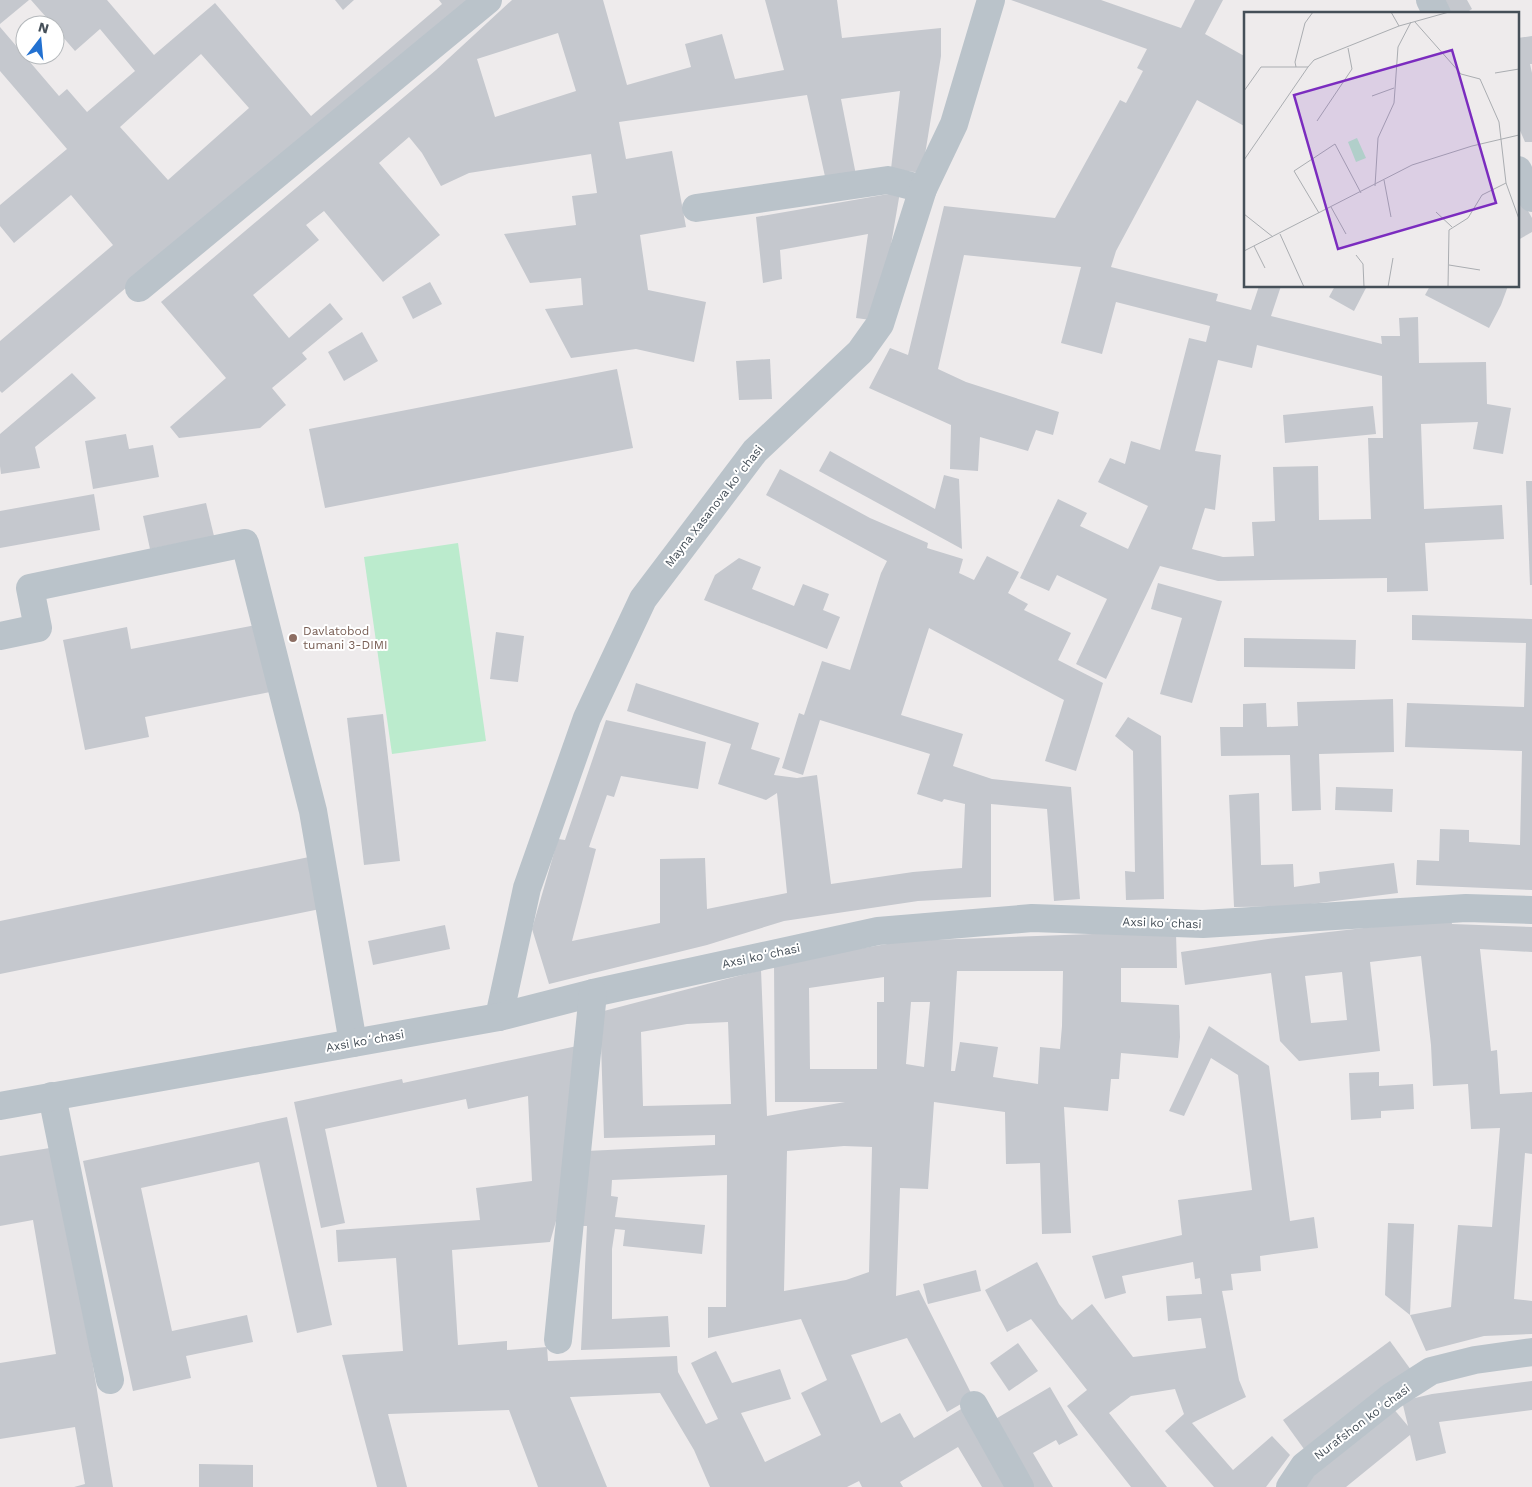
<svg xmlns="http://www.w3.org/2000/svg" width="1532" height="1487" font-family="'Work Sans',sans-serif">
	<rect width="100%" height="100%" fill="#eeebec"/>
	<path fill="#bbebcd" d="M 458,543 L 486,741 L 392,754 L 364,557 Z"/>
	<g fill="#c5c8ce" fill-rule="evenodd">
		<path d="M 0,0 L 29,0 L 0,24 Z"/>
		<path d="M 31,0 L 107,0 L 154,55 L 215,3 L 311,116 L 442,4 L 439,0 L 477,0 L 318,125 L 2,393 L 0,391 L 0,341 L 113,245 L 71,195 L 14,243 L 0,226 L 0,205 L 67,149 L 0,71 L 0,27 L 59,96 L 67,89 L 87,112 L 135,71 L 100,29 L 75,51 L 55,28 L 55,25 L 53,25 ZM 201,54 L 249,108 L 168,180 L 120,127 Z"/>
		<path d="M 335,0 L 354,0 L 343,10 Z"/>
		<path d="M 512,0 L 603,0 L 627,85 L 691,67 L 685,44 L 722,34 L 735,79 L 784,70 L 765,0 L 837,0 L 842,38 L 941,28 L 941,56 L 922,173 L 891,169 L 900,91 L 841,99 L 856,175 L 826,181 L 807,95 L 619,122 L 626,159 L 672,151 L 686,227 L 640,235 L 648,290 L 706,302 L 694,362 L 636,349 L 571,358 L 545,309 L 583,305 L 581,278 L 530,283 L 504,234 L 576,225 L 572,196 L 597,193 L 591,154 L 469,173 L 441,186 L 422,153 L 409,137 L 379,163 L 440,235 L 383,282 L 324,211 L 306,225 L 319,240 L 253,295 L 289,338 L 330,303 L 343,319 L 302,353 L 307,359 L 272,388 L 286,405 L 260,428 L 179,438 L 170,427 L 226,378 L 161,302 L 436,70 ZM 558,33 L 576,91 L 495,117 L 477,59 Z"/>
		<path d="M 1011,0 L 1101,0 L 1181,28 L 1195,0 L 1223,0 L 1205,34 L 1246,57 L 1246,127 L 1197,100 L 1116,251 L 1111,267 L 1218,294 L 1216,301 L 1251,310 L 1259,286 L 1281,286 L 1271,316 L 1382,344 L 1381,336 L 1400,336 L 1399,318 L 1418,317 L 1419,363 L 1486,362 L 1487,404 L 1511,408 L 1503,454 L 1473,449 L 1478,422 L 1421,424 L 1424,509 L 1502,505 L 1504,539 L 1425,543 L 1428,591 L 1387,592 L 1387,578 L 1218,581 L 1160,566 L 1106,679 L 1076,664 L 1107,599 L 1057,575 L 1049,591 L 1020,578 L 1058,499 L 1087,513 L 1080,526 L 1128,549 L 1148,506 L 1098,482 L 1110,458 L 1125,464 L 1131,441 L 1160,450 L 1189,338 L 1206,342 L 1210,326 L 1116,302 L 1102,354 L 1061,343 L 1081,267 L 964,255 L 938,369 L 966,382 L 1059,412 L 1053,435 L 1036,430 L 1028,451 L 980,437 L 978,471 L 950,469 L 951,425 L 869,388 L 890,348 L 908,355 L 944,206 L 1055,218 L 1120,100 L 1126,103 L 1143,71 L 1137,68 L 1147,49 ZM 1257,345 L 1382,376 L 1383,438 L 1368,438 L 1371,519 L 1319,520 L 1318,466 L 1273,467 L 1275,521 L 1252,522 L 1254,556 L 1223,557 L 1192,549 L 1205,508 L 1215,510 L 1221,455 L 1195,451 L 1218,360 L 1252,368 Z"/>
		<path d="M 1442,0 L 1467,0 L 1472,9 L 1464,14 L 1449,14 Z"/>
		<path d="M 1532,36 L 1532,64 L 1530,64 L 1532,73 L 1532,142 L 1525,142 L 1518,126 L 1518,38 Z"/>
		<path d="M 900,192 L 878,321 L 856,318 L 868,234 L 780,250 L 782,279 L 763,283 L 756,217 Z"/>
		<path d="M 1518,193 L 1532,218 L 1532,232 L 1518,240 Z"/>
		<path d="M 430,282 L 442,304 L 413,319 L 402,297 Z"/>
		<path d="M 1335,286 L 1367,286 L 1354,311 L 1329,297 Z"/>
		<path d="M 1430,286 L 1508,286 L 1501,305 L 1489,328 L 1425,295 Z"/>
		<path d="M 362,332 L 378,361 L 344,381 L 328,352 Z"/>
		<path d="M 770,359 L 772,399 L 739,400 L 736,361 Z"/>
		<path d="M 617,369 L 633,448 L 325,508 L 309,429 Z"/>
		<path d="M 72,373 L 96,398 L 35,447 L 40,468 L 1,474 L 0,466 L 0,434 Z"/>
		<path d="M 1373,406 L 1376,434 L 1285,443 L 1283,415 Z"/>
		<path d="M 126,434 L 129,449 L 153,445 L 159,477 L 93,489 L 85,441 Z"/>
		<path d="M 830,451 L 935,509 L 944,475 L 959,479 L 962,549 L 819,471 Z"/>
		<path d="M 780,469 L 870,518 L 928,543 L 927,548 L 963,559 L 959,573 L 974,580 L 987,556 L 1019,572 L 1008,593 L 1028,604 L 1024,610 L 1071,633 L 1058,660 L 1103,683 L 1076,771 L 1045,761 L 1064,700 L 929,628 L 901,715 L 963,734 L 953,766 L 992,779 L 1071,787 L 1080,899 L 1054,901 L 1047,809 L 991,804 L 991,897 L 918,901 L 784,921 L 707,945 L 549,984 L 532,929 L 558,839 L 565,840 L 606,720 L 706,742 L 698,789 L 621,776 L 614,797 L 607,795 L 589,847 L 596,849 L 572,941 L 660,923 L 660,859 L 705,858 L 707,909 L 787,893 L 777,793 L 766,800 L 718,784 L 731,744 L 627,711 L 636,683 L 759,723 L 751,749 L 780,758 L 774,775 L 797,778 L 817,775 L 831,884 L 913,872 L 962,868 L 965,804 L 944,799 L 942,802 L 917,794 L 930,754 L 820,720 L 803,775 L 782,768 L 799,713 L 804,715 L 822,661 L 850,670 L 881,573 L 887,561 L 766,495 Z"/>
		<path d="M 1526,481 L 1532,481 L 1532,585 L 1530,585 Z"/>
		<path d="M 94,494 L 100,530 L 0,548 L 0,511 Z"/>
		<path d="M 206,503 L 214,536 L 150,549 L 143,516 Z"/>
		<path d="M 739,558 L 761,567 L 752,589 L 794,606 L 803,584 L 829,594 L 823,610 L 840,617 L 827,649 L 704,600 L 715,575 Z"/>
		<path d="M 1158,583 L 1222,601 L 1192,703 L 1160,694 L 1182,618 L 1151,609 Z"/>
		<path d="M 1412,615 L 1532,619 L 1532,890 L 1416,885 L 1417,860 L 1439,861 L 1440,829 L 1469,830 L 1469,842 L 1520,845 L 1522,751 L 1405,747 L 1407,703 L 1524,707 L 1526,643 L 1412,640 Z"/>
		<path d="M 256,625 L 270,692 L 145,717 L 149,737 L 85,750 L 63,640 L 127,627 L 131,649 Z"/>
		<path d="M 496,632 L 524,636 L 518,682 L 490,679 Z"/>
		<path d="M 1244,638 L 1356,640 L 1355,669 L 1244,667 Z"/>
		<path d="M 1393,699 L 1394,752 L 1319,754 L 1321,810 L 1292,811 L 1290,755 L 1221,756 L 1220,727 L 1243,727 L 1243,704 L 1266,703 L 1267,727 L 1298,726 L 1297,702 Z"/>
		<path d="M 383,714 L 400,861 L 364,865 L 347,718 Z"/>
		<path d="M 1128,717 L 1161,736 L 1164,899 L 1126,900 L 1125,871 L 1135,872 L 1133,751 L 1115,736 Z"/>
		<path d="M 1336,787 L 1393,789 L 1392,812 L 1335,810 Z"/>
		<path d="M 1259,793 L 1261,865 L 1293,864 L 1294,887 L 1320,883 L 1319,872 L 1394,863 L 1398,893 L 1295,906 L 1234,907 L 1229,795 Z"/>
		<path d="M 309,857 L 320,909 L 0,974 L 0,921 Z"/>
		<path d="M 1451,918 L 1452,924 L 1532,927 L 1532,952 L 1480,949 L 1491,1051 L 1497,1050 L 1500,1094 L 1532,1092 L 1532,1154 L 1525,1153 L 1514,1299 L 1532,1301 L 1532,1334 L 1484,1336 L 1426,1351 L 1410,1315 L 1451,1307 L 1458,1225 L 1492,1227 L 1500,1128 L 1471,1129 L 1468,1084 L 1433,1086 L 1431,1045 L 1421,956 L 1370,962 L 1380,1051 L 1299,1061 L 1280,1041 L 1271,973 L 1185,985 L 1181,952 L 1268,939 ZM 1342,972 L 1347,1020 L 1311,1023 L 1305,976 Z"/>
		<path d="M 445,925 L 450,949 L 373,965 L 368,941 Z"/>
		<path d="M 1176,933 L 1177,968 L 1121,968 L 1121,1002 L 1179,1005 L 1180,1037 L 1178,1058 L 1121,1053 L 1119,1079 L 1111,1079 L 1108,1111 L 1064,1107 L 1071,1233 L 1042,1234 L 1040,1163 L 1006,1164 L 1005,1112 L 934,1102 L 928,1189 L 900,1188 L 896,1296 L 919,1290 L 973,1397 L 947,1412 L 907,1338 L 851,1355 L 881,1423 L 900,1413 L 914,1438 L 966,1406 L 1016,1487 L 982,1487 L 958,1447 L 900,1482 L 903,1487 L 862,1487 L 859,1481 L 847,1487 L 710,1487 L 694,1450 L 660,1393 L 570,1397 L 607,1487 L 538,1487 L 509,1410 L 388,1414 L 407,1487 L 377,1487 L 342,1355 L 403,1351 L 396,1258 L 338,1262 L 336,1230 L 480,1220 L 476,1188 L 532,1181 L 528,1096 L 468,1109 L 466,1099 L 325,1129 L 345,1223 L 321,1228 L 294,1102 L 402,1079 L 403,1083 L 577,1046 L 558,1214 L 550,1242 L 452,1250 L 458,1345 L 507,1341 L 507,1350 L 547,1347 L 548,1361 L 677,1356 L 678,1372 L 706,1424 L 718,1419 L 691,1363 L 716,1351 L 732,1383 L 780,1369 L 791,1399 L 741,1413 L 765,1462 L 821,1435 L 801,1393 L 827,1380 L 801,1319 L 708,1338 L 708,1307 L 726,1307 L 727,1175 L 612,1180 L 611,1196 L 618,1197 L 615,1217 L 705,1225 L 702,1254 L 623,1246 L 625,1230 L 615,1229 L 612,1249 L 612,1319 L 668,1316 L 670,1347 L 581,1350 L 587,1226 L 581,1226 L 586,1151 L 715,1145 L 715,1135 L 604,1138 L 600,1012 L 761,970 L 767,1116 L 845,1102 L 775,1102 L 774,963 L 905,941 L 1093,934 ZM 957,971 L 1063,971 L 1062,1026 L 1060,1049 L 1040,1047 L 1038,1084 L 993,1077 L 998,1047 L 960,1042 L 955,1071 L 951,1071 ZM 884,977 L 884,1002 L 877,1002 L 877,1069 L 810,1069 L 809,988 ZM 911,1002 L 930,1002 L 924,1067 L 906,1064 ZM 728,1022 L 731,1104 L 643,1106 L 641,1032 L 687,1024 ZM 844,1146 L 872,1147 L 869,1272 L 846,1280 L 784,1291 L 787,1151 Z"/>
		<path d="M 1209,1026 L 1269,1066 L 1290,1221 L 1314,1217 L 1318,1248 L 1260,1256 L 1261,1271 L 1231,1274 L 1233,1290 L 1222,1291 L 1239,1380 L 1246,1397 L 1192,1423 L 1233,1470 L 1272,1436 L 1290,1455 L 1266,1487 L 1214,1487 L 1165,1431 L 1184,1414 L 1175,1389 L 1131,1396 L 1109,1413 L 1167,1487 L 1131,1487 L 1067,1406 L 1087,1390 L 1031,1319 L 1007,1332 L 985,1290 L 1037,1262 L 1059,1304 L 1072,1320 L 1092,1304 L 1133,1357 L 1206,1348 L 1201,1318 L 1168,1321 L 1166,1296 L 1202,1294 L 1200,1278 L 1195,1279 L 1193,1262 L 1122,1276 L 1126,1293 L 1105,1299 L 1092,1256 L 1182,1235 L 1178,1200 L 1252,1190 L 1238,1075 L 1211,1058 L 1184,1116 L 1169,1111 Z"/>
		<path d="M 1379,1072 L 1379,1086 L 1413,1084 L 1414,1109 L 1381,1111 L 1381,1118 L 1351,1120 L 1349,1073 Z"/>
		<path d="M 287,1117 L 332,1325 L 297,1333 L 259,1162 L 141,1188 L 172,1331 L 247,1315 L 253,1342 L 186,1356 L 191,1378 L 133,1391 L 83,1161 Z"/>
		<path d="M 56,1147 L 90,1348 L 113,1487 L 74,1487 L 85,1484 L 75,1427 L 0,1439 L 0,1363 L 56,1354 L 33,1220 L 0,1226 L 0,1156 Z"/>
		<path d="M 1388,1223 L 1414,1224 L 1410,1315 L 1385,1295 Z"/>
		<path d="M 976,1270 L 981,1291 L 928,1304 L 923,1284 Z"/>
		<path d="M 1390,1341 L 1411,1370 L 1304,1449 L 1283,1420 Z"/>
		<path d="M 1018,1343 L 1038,1371 L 1009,1391 L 990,1363 Z"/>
		<path d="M 1532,1381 L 1532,1410 L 1439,1422 L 1446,1453 L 1416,1461 L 1410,1435 L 1346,1487 L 1306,1487 L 1317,1471 L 1392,1407 L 1408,1426 L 1402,1401 L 1432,1394 Z"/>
		<path d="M 1050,1387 L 1078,1435 L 1059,1445 L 1056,1440 L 1033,1453 L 1053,1487 L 1025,1487 L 987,1424 Z"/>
		<path d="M 199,1464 L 253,1465 L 253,1487 L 199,1487 Z"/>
	</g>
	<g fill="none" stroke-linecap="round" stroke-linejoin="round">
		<g stroke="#bac3ca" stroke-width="28">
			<path d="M 1430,0 L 1437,14"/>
			<path d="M 1518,170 L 1532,198"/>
			<path d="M 696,208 L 888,180 L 923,189"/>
			<path d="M 139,288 L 488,0"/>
			<path d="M 0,636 L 38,628 L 30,588 L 245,543 L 313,811 L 353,1043"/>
			<path d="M 499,1017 L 527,888 L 587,718 L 643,599 L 755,451 L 860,352 L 880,324 L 923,189 L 954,124 L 991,0"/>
			<path d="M 52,1096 L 110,1380"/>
			<path d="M 0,1106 L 499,1017 L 593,993 L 878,931 L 1032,918 L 1203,924 L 1466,908 L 1532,910"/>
			<path d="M 558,1340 L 593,993"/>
			<path d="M 974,1405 L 1020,1487"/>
			<path d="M 1290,1487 L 1304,1466 L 1392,1396 L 1431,1371 L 1475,1360 L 1532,1352"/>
		</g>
	</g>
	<circle fill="#8d6e63" stroke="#fff" stroke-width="2" cx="293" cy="638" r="5"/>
	<g text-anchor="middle" stroke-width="4" stroke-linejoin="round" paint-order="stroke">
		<g font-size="12" fill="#454f58" stroke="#fff">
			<text transform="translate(714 506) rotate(-52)" y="4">Mayna Xasanova koʻchasi</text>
			<text transform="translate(1162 923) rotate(2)" y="4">Axsi koʻchasi</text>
			<text transform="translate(761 956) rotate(-12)" y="4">Axsi koʻchasi</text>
			<text transform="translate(365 1041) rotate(-10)" y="4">Axsi koʻchasi</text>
			<text transform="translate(1362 1422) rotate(-37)" y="4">Nurafshon koʻchasi</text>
		</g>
		<g font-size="12" fill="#785e54" stroke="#fff" text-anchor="start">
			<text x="303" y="635">Davlatobod<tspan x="303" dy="14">tumani 3-DIMI</tspan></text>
		</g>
	</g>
	<g transform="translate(1244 12)">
		<rect width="275" height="275" fill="#eeebec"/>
		<path d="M 113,126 L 122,146 L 112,150 L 104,130 Z" fill="#bbebcd"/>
		<path fill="none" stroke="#aaadb1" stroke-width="1" d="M 147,0 L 155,14M 171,10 L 217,62 L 236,67 L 255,110 L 262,171 L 275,207M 64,55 L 70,48 L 155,14 L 205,0M 251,61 L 275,57M 0,79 L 17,55 L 52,55M 128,84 L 150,76M 73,109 L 108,57 L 104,36M 0,148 L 64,55 L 52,55 L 51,50 L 61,11 L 69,0M 140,168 L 147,205M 131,174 L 134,126 L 150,91 L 154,35 L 167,10M 87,195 L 102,222M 192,200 L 208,215M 75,201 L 50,159 L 91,132 L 117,181M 0,202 L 29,225M 36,222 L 60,275M 10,234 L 21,256M 0,239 L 168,153 L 228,134 L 275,123M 112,243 L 119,252 L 120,275M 205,253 L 236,258M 144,275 L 149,246M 204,275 L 205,218 L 224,206 L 238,183 L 262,171"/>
		<path fill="#7b2cbf" fill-opacity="0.15" stroke="#7b2cbf" stroke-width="2.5" d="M 208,38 L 252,191 L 94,237 L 50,83 Z"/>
		<rect width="275" height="275" fill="none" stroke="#454f58" stroke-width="2.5"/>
	</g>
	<g transform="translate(40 40) rotate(16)"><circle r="24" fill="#ffffff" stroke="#b5b9bc"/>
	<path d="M0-4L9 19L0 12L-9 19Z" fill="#2271d1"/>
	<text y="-8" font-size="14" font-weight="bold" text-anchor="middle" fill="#454f58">N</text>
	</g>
</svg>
